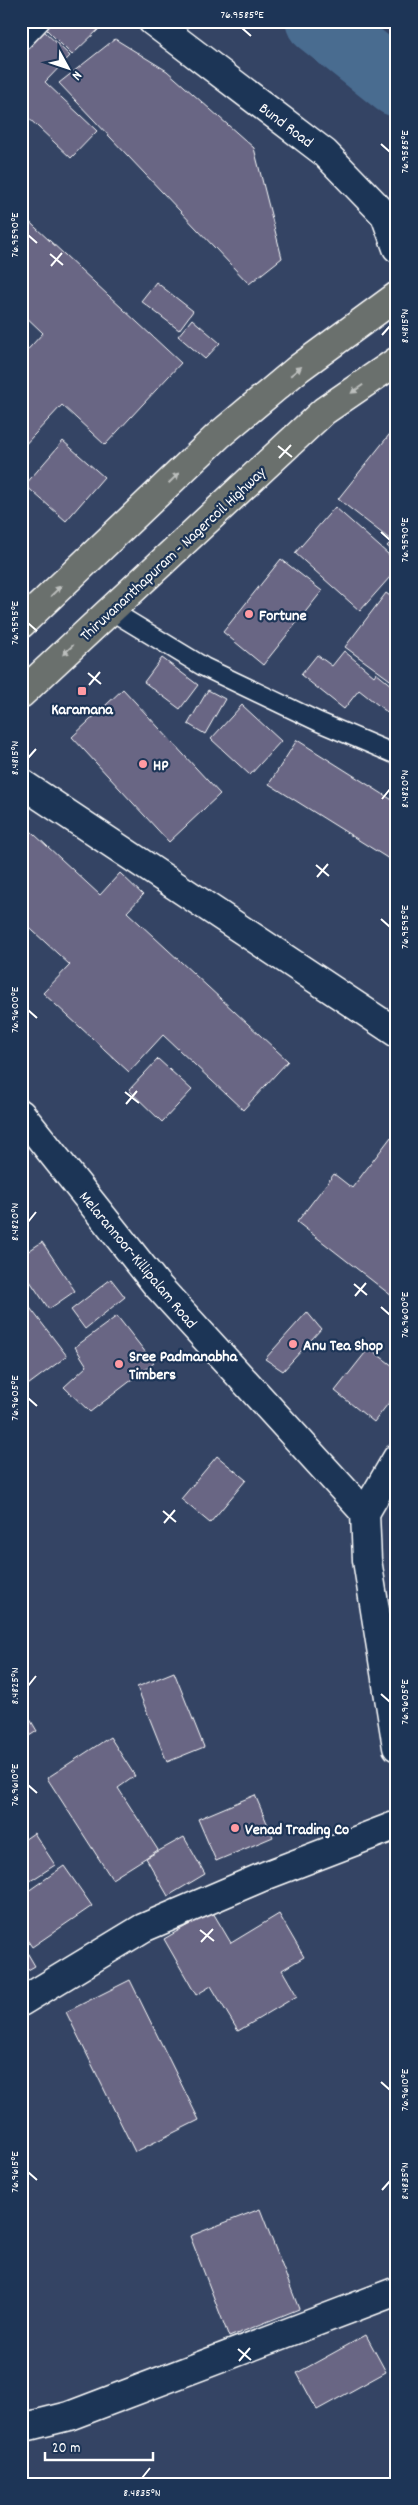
<svg xmlns="http://www.w3.org/2000/svg" width="418" height="2505" font-family="Dekko,sans-serif">
	<rect width="100%" height="100%" fill="#344464"/>
	<filter id="ink" filterUnits="userSpaceOnUse"><feTurbulence type="fractalNoise" baseFrequency=".02" numOctaves="2"/><feDisplacementMap in="SourceGraphic" scale="10" xChannelSelector="R" yChannelSelector="G"/><feConvolveMatrix kernelMatrix="1 2 1 2 8 2 1 2 1" color-interpolation-filters="sRGB"/></filter>
	<g filter="url(#ink)">
		<g fill="none" stroke-linecap="round" stroke-linejoin="round">
			<path stroke="#496c90" stroke-width="65" d="M 318,21 L 397,84"/>
		</g>
		<g fill="#696684" stroke="#fff">
			<path d="M 44,21 L 95,21 L 101,27 L 72,55 L 41,24 Z"/>
			<path d="M 40,27 L 70,56 L 45,82 L 97,131 L 71,158 L 21,111 L 21,46 Z"/>
			<path d="M 115,39 L 167,71 L 254,148 L 282,258 L 249,284 L 59,83 Z"/>
			<path d="M 21,214 L 181,363 L 105,445 L 62,405 L 21,449 L 21,357 L 43,333 L 21,312 Z"/>
			<path d="M 156,282 L 193,311 L 179,330 L 141,301 Z"/>
			<path d="M 192,319 L 220,343 L 205,359 L 178,336 Z"/>
			<path d="M 397,425 L 397,554 L 387,546 L 392,541 L 338,499 Z"/>
			<path d="M 63,441 L 104,477 L 66,521 L 25,485 Z"/>
			<path d="M 335,507 L 397,562 L 397,569 L 360,611 L 295,553 Z"/>
			<path d="M 281,559 L 322,591 L 263,665 L 223,632 Z"/>
			<path d="M 386,593 L 397,601 L 397,685 L 345,647 Z"/>
			<path d="M 344,651 L 374,676 L 376,673 L 397,690 L 397,720 L 359,690 L 344,709 L 301,675 L 317,655 L 332,666 Z"/>
			<path d="M 162,658 L 198,685 L 180,709 L 144,682 Z"/>
			<path d="M 123,689 L 220,794 L 169,842 L 72,737 Z"/>
			<path d="M 208,690 L 225,699 L 205,734 L 188,724 Z"/>
			<path d="M 242,705 L 281,741 L 250,775 L 211,739 Z"/>
			<path d="M 297,740 L 397,803 L 397,864 L 269,784 Z"/>
			<path d="M 21,822 L 100,895 L 120,873 L 143,895 L 127,912 L 288,1061 L 243,1110 L 163,1035 L 129,1072 L 43,993 L 70,965 L 21,920 L 23,916 Z"/>
			<path d="M 158,1059 L 192,1090 L 162,1122 L 129,1090 Z"/>
			<path d="M 391,1137 L 397,1142 L 397,1300 L 297,1222 L 334,1174 L 352,1188 Z"/>
			<path d="M 42,1242 L 75,1291 L 49,1309 L 21,1268 L 21,1256 Z"/>
			<path d="M 111,1279 L 125,1297 L 85,1329 L 71,1310 Z"/>
			<path d="M 21,1296 L 67,1356 L 21,1390 Z"/>
			<path d="M 307,1312 L 321,1329 L 283,1371 L 265,1359 Z"/>
			<path d="M 117,1316 L 154,1363 L 90,1412 L 64,1387 L 87,1366 L 75,1347 Z"/>
			<path d="M 369,1348 L 397,1369 L 397,1392 L 374,1422 L 335,1391 Z"/>
			<path d="M 217,1456 L 246,1480 L 210,1523 L 181,1499 Z"/>
			<path d="M 174,1672 L 204,1747 L 167,1762 L 137,1687 Z"/>
			<path d="M 21,1704 L 37,1731 L 21,1741 Z"/>
			<path d="M 110,1737 L 135,1776 L 118,1788 L 158,1850 L 112,1879 L 47,1778 Z"/>
			<path d="M 255,1795 L 273,1837 L 216,1861 L 198,1819 Z"/>
			<path d="M 34,1833 L 55,1865 L 21,1887 L 21,1842 Z"/>
			<path d="M 184,1837 L 205,1874 L 168,1896 L 146,1858 Z"/>
			<path d="M 64,1866 L 92,1906 L 32,1947 L 21,1931 L 21,1896 Z"/>
			<path d="M 212,1911 L 231,1943 L 279,1914 L 304,1957 L 282,1970 L 297,1996 L 238,2031 L 211,1986 L 196,1995 L 164,1939 Z"/>
			<path d="M 21,1942 L 35,1966 L 21,1974 Z"/>
			<path d="M 130,1980 L 199,2120 L 135,2152 L 66,2012 Z"/>
			<path d="M 260,2209 L 299,2309 L 229,2337 L 190,2236 Z"/>
			<path d="M 366,2335 L 386,2372 L 317,2410 L 297,2373 Z"/>
		</g>
		<g fill="none" stroke-linecap="round" stroke-linejoin="round">
			<defs>
				<g id="lane">
					<path d="M 21,42 L 41,21"/>
					<path d="M 110,610 L 204,667 L 319,722 L 397,755"/>
				</g>
				<g id="street">
					<path d="M 21,783 L 397,1033"/>
					<path d="M 365,1513 L 397,1458"/>
					<path d="M 21,2002 L 143,1928 L 267,1875 L 397,1825"/>
					<path d="M 21,2428 L 69,2416 L 397,2291"/>
				</g>
				<g id="secondary">
					<path d="M 152,21 L 325,153 L 385,215 L 397,248"/>
					<path d="M 21,1114 L 156,1284 L 365,1513 L 367,1560 L 397,1747"/>
				</g>
				<g id="primary">
					<path d="M 21,624 L 218,436 L 299,368 L 397,296"/>
					<path d="M 21,694 L 324,411 L 397,361"/>
				</g>
			</defs>
			<use href="#lane" stroke="#fff" stroke-width="21"/>
			<use href="#street" stroke="#fff" stroke-width="31"/>
			<use href="#secondary" stroke="#fff" stroke-width="31"/>
			<use href="#primary" stroke="#fff" stroke-width="31"/>
			<use href="#lane" stroke="#1d3557" stroke-width="18"/>
			<use href="#street" stroke="#1d3557" stroke-width="28"/>
			<use href="#secondary" stroke="#1d3557" stroke-width="28"/>
			<use href="#primary" stroke="#6b706d" stroke-width="28"/>
		</g>
		<defs><path id="oneway-solid" d="M-6-.8H1V-3.2L6.5 0L1 3.2V.8H-6Z" transform="scale(1.25)"/></defs>
		<g fill="#bcbfbd">
			<use href="#oneway-solid" transform="translate(296 371) rotate(-39)"/>
			<use href="#oneway-solid" transform="translate(357 389) rotate(145)"/>
			<use href="#oneway-solid" transform="translate(174 478) rotate(-44)"/>
			<use href="#oneway-solid" transform="translate(56 591) rotate(-44)"/>
			<use href="#oneway-solid" transform="translate(68 650) rotate(137)"/>
		</g>
	</g>
	<path fill="none" stroke="#fff" stroke-width="2" d="M 242,28 L 251,36M 381,144 L 390,152M 28,235 L 37,243M 50,254 L 63,265M 51,266 L 62,253M 382,335 L 390,326M 278,446 L 292,457M 279,458 L 291,445M 381,532 L 390,540M 28,623 L 37,631M 88,673 L 101,684M 89,685 L 100,672M 28,758 L 36,749M 382,799 L 390,789M 316,865 L 329,876M 317,877 L 328,864M 381,919 L 390,927M 28,1010 L 37,1018M 125,1092 L 139,1103M 126,1104 L 137,1091M 28,1222 L 36,1212M 354,1284 L 367,1295M 355,1296 L 366,1283M 381,1307 L 390,1315M 28,1398 L 37,1406M 163,1511 L 176,1522M 164,1523 L 175,1510M 28,1686 L 36,1676M 381,1694 L 390,1702M 28,1785 L 37,1793M 200,1930 L 214,1941M 201,1942 L 213,1929M 381,2082 L 390,2090M 28,2172 L 37,2180M 382,2190 L 390,2181M 238,2349 L 251,2360M 239,2361 L 250,2348M 142,2478 L 150,2468"/>
	<g fill="#ff9aa2" stroke="#1d3557" stroke-width="2">
		<circle cx="249" cy="614" r="5"/>
		<rect x="77" y="686" width="10" height="10" rx="2.5"/>
		<circle cx="143" cy="764" r="5"/>
		<circle cx="293" cy="1344" r="5"/>
		<circle cx="119" cy="1364" r="5"/>
		<circle cx="235" cy="1828" r="5"/>
	</g>
	<g text-anchor="middle" stroke-width="4.5" stroke-linejoin="round" paint-order="stroke">
		<g font-size="16" fill="#fff" stroke="#1d3557">
			<text transform="translate(287 124) rotate(37)" y="6">Bund Road</text>
			<text transform="translate(172 553) rotate(-43)" y="6">Thiruvananthapuram - Nagercoil Highway</text>
			<text transform="translate(139 1259) rotate(50)" y="6">Melarannoor-Killipalam Road</text>
		</g>
		<g font-size="16" font-weight="bold" fill="#fff" stroke="#1d3557" text-anchor="start">
			<text x="259" y="620">Fortune</text>
			<text x="82" y="714" text-anchor="middle">Karamana</text>
			<text x="153" y="770">HP</text>
			<text x="303" y="1350">Anu Tea Shop</text>
			<text x="129" y="1361">Sree Padmanabha<tspan x="129" dy="18">Timbers</tspan></text>
			<text x="245" y="1834">Venad Trading Co</text>
		</g>
	</g>
	<rect width="418" height="2505" fill="none" stroke="#1d3557" stroke-width="55"/>
	<g transform="translate(68 68) rotate(130)" stroke="#1d3557" stroke-width="4" paint-order="stroke">
	<path d="M0-4L9 19L0 12L-9 19Z" fill="#ffffff"/>
	<text y="-8" font-size="14" font-weight="bold" text-anchor="middle" fill="#ffffff">N</text>
	</g>
	<path d="M45 2452v8h108v-8" fill="none" stroke="#ffffff" stroke-width="2.5"/>
	<text x="52" y="2452" font-size="15" fill="#ffffff" stroke="#1d3557" stroke-width="4" paint-order="stroke">20 m</text>
	<rect x="28" y="28" width="362" height="2450" fill="none" stroke="#fff" stroke-width="2"/>
	<g font-size="12" text-anchor="middle" fill="#fff">
		<text x="242" y="18">76.9585°E</text>
		<text transform="translate(404 152) rotate(-90)" y="4">76.9585°E</text>
		<text transform="translate(14 235) rotate(-90)" y="4">76.9590°E</text>
		<text transform="translate(404 326) rotate(-90)" y="4">8.4815°N</text>
		<text transform="translate(404 540) rotate(-90)" y="4">76.9590°E</text>
		<text transform="translate(14 623) rotate(-90)" y="4">76.9595°E</text>
		<text transform="translate(14 758) rotate(-90)" y="4">8.4815°N</text>
		<text transform="translate(404 789) rotate(-90)" y="4">8.4820°N</text>
		<text transform="translate(404 927) rotate(-90)" y="4">76.9595°E</text>
		<text transform="translate(14 1010) rotate(-90)" y="4">76.9600°E</text>
		<text transform="translate(14 1222) rotate(-90)" y="4">8.4820°N</text>
		<text transform="translate(404 1315) rotate(-90)" y="4">76.9600°E</text>
		<text transform="translate(14 1398) rotate(-90)" y="4">76.9605°E</text>
		<text transform="translate(14 1686) rotate(-90)" y="4">8.4825°N</text>
		<text transform="translate(404 1702) rotate(-90)" y="4">76.9605°E</text>
		<text transform="translate(14 1785) rotate(-90)" y="4">76.9610°E</text>
		<text transform="translate(404 2090) rotate(-90)" y="4">76.9610°E</text>
		<text transform="translate(14 2172) rotate(-90)" y="4">76.9615°E</text>
		<text transform="translate(404 2181) rotate(-90)" y="4">8.4835°N</text>
		<text x="142" y="2496">8.4835°N</text>
	</g>
</svg>
